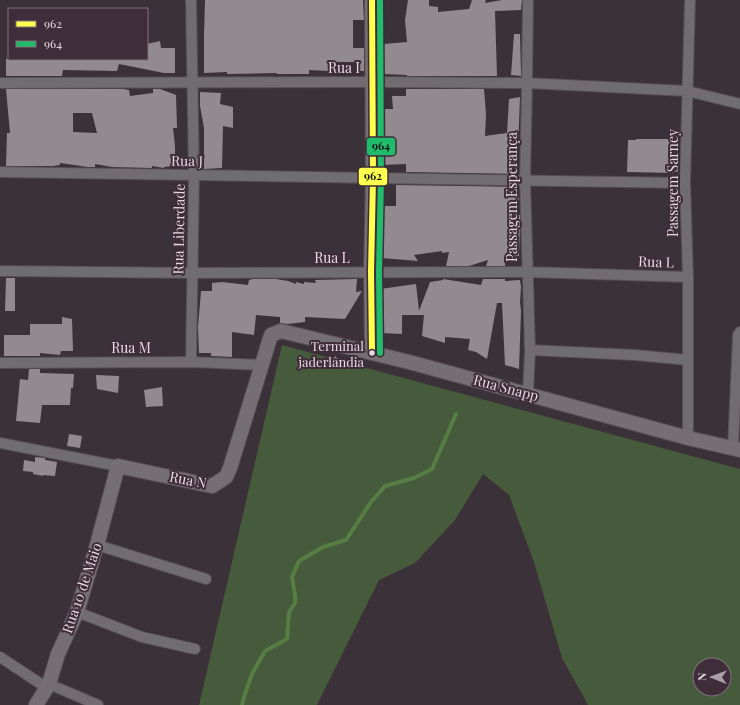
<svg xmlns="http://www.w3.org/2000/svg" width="740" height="705" font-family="'Playfair Display',serif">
	<rect width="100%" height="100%" fill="#3b3138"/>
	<path fill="#465b3b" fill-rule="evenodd" d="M 282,345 L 740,469 L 740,705 L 588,705 L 562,658 L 534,562 L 509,495 L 483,474 L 455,520 L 415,563 L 379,580 L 317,705 L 199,705 ZM 700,665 L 724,665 L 724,689 L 700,689 Z"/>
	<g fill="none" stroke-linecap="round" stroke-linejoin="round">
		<path stroke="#567d43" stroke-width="4" d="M 242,705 L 244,697 L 252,674 L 265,651 L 287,639 L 289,612 L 295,603 L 295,595 L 292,577 L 299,561 L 323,547 L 346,540 L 371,502 L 385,486 L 414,478 L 432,469 L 456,414"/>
	</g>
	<g fill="#938a90" fill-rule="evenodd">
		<path d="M 205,0 L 363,0 L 364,20 L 353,20 L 353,48 L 364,48 L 364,71 L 355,71 L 355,62 L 329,62 L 329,71 L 309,70 L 309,74 L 277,74 L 277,73 L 227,74 L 227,72 L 204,73 L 204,35 Z"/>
		<path d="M 408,0 L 429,0 L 429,6 L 438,7 L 438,12 L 469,9 L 472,0 L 486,0 L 485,3 L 502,0 L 522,0 L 521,10 L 495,11 L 497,76 L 407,76 L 407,75 L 384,74 L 384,71 L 381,71 L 381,48 L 384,48 L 384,44 L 407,42 L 405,20 Z"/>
		<path d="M 514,34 L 520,34 L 521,76 L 511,75 Z"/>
		<path d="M 160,41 L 161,48 L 175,48 L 175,73 L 164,73 L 119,64 L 117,71 L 63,70 L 62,76 L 6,76 L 6,59 L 147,59 L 147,44 Z"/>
		<path d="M 6,89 L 123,89 L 129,90 L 130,96 L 153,93 L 153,89 L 160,89 L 176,95 L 177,128 L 173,128 L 175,146 L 175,166 L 164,167 L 164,168 L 152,166 L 152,168 L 112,167 L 95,164 L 95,167 L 88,167 L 60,163 L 60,165 L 53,166 L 6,166 L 7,133 L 10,133 ZM 73,113 L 92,113 L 97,133 L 73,132 Z"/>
		<path d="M 406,89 L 484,89 L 486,114 L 485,136 L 507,133 L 509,99 L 520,97 L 517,174 L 406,172 L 406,164 L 381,165 L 381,136 L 384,136 L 382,109 L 393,109 L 392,96 L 406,96 Z"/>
		<path d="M 200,92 L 221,93 L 220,104 L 233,107 L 233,128 L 223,126 L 222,168 L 204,169 L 204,128 L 200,106 Z"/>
		<path d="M 636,139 L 674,139 L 674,173 L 627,172 L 628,140 L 636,140 Z"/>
		<path d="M 396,185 L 518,187 L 519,201 L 518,215 L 520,215 L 520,222 L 519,256 L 505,258 L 505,266 L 486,266 L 488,260 L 469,266 L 446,266 L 449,252 L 442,253 L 442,251 L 414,255 L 418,261 L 382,258 L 381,242 L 380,241 L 381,206 L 396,206 Z"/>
		<path d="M 6,278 L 15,278 L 15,311 L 5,311 Z"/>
		<path d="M 253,279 L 276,279 L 288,281 L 296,284 L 296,282 L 304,284 L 304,282 L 316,283 L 315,280 L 357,279 L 356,292 L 362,291 L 345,319 L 305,317 L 305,322 L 287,324 L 280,323 L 280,317 L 256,315 L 254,335 L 232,332 L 232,357 L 211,356 L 211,353 L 199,353 L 198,327 L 201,291 L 212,291 L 212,283 L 222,282 L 248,285 L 249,280 Z"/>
		<path d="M 443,279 L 481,285 L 483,279 L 505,279 L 505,281 L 520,280 L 521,287 L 520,302 L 521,311 L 519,369 L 505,365 L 502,303 L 497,303 L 487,359 L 476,352 L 468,350 L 470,339 L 445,337 L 445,343 L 422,336 L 424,315 L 402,315 L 402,334 L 380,333 L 380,289 L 416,284 L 419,311 L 430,282 L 443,280 Z"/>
		<path d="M 62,317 L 72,319 L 73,351 L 61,351 L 60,355 L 40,353 L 40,356 L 4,356 L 4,335 L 30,335 L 30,324 L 62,324 Z"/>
		<path d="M 29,369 L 40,369 L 40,373 L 74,374 L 73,388 L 71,388 L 70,405 L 42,405 L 40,423 L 16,421 L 20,379 L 28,380 Z"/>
		<path d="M 96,375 L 119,376 L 118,393 L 97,389 Z"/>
		<path d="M 162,387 L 163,406 L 146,407 L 144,390 Z"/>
		<path d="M 69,434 L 82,436 L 80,448 L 67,446 Z"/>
		<path d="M 35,457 L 45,458 L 45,460 L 57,462 L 55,476 L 43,475 L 43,476 L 33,474 L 33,472 L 23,471 L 24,460 L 35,462 Z"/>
	</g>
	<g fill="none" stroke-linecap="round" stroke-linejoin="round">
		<defs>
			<g id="minor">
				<path d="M 0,83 L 373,82 L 527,83 L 687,91 L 740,104"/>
				<path d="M 0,172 L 685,183"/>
				<path d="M 0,271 L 193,273 L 527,272 L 688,277"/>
				<path d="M 530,350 L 635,355 L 688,360"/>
				<path d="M 191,362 L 194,175 L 191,0"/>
				<path d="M 0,363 L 191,362 L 262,365"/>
				<path d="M 528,394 L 530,350 L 525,180 L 527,83 L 528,0"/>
				<path d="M 688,438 L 688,277 L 685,183 L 690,0"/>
				<path d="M 0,443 L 118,466"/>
				<path d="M 733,448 L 738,335 L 740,332"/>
				<path d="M 97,545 L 206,579"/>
				<path d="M 77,612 L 142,637 L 195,649"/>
				<path d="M 0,657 L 47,688"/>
				<path d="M 49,684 L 98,705"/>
			</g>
			<g id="secondary">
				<path d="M 372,353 L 371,272 L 373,178 L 372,0"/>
				<path d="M 36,705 L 49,684 L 58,654 L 77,612 L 97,545 L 118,466 L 212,486 L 226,477 L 230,468 L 271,335 L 281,331 L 409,362 L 688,438 L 740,450"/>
			</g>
		</defs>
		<use href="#minor" stroke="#564d52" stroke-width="12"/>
		<use href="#secondary" stroke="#564d52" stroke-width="16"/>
		<use href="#minor" stroke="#716c6f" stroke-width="10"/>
		<use href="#secondary" stroke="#756f73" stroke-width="14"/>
		<defs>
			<path id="bus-1" d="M 372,0 L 373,178 L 371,272 L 372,353"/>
			<path id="bus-2" d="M 380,353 L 379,272 L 381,178 L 380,0"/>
		</defs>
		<use href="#bus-1" stroke="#3f2d39" stroke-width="9"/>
		<use href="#bus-2" stroke="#3f2d39" stroke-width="9"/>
		<use href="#bus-1" stroke="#ffff4d" stroke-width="6"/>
		<use href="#bus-2" stroke="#20bc6c" stroke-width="6"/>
	</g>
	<circle fill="#e6dae1" stroke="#3f2d39" stroke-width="1.5" cx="372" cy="353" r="3.5"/>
	<g text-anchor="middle" stroke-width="4" stroke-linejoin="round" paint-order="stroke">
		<g font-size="13" fill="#e6dae1" stroke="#3f2d39" text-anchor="end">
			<text x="364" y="351">Terminal<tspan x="364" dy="16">jaderlândia</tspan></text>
		</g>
		<g font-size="14" fill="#e6dae1" stroke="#3f2d39">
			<text x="344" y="73">Rua I</text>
			<text transform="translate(187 161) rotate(1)" y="5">Rua J</text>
			<text transform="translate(673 183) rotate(-90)" y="5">Passagem Sarney</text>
			<text transform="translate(512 197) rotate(-90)" y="5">Passagem Esperança</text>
			<text transform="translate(179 229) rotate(-89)" y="5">Rua Liberdade</text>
			<text x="332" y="263">Rua L</text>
			<text transform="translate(656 262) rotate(2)" y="5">Rua L</text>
			<text x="131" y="353">Rua M</text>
			<text transform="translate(506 388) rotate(15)" y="5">Rua Snapp</text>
			<text transform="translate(188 480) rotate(11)" y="5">Rua N</text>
			<text transform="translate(82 588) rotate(-71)" y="5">Rua 10 de Maio</text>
		</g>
	</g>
	<g stroke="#3f2d39" stroke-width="1.5">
		<rect x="366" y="137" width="30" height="19" rx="4" fill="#20bc6c"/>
		<rect x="358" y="167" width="30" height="19" rx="4" fill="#ffff4d"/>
	</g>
	<g font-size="11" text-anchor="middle" font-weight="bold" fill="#111">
		<text x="381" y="150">964</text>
		<text x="373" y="180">962</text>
	</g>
	<rect x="8" y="8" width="140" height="52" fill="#3f2d39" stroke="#82727c"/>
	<rect x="16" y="21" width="20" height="6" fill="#ffff4d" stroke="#82727c"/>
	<text x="44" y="28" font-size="12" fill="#e6dae1">962</text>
	<rect x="16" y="41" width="20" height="6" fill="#20bc6c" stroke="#82727c"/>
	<text x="44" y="48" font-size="12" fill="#e6dae1">964</text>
	<g transform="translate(712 677) rotate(271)"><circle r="19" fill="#3f2d39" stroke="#82727c"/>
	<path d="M0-3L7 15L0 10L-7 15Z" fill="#aa9fa6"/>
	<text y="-6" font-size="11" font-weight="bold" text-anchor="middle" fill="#e6dae1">N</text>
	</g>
</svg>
